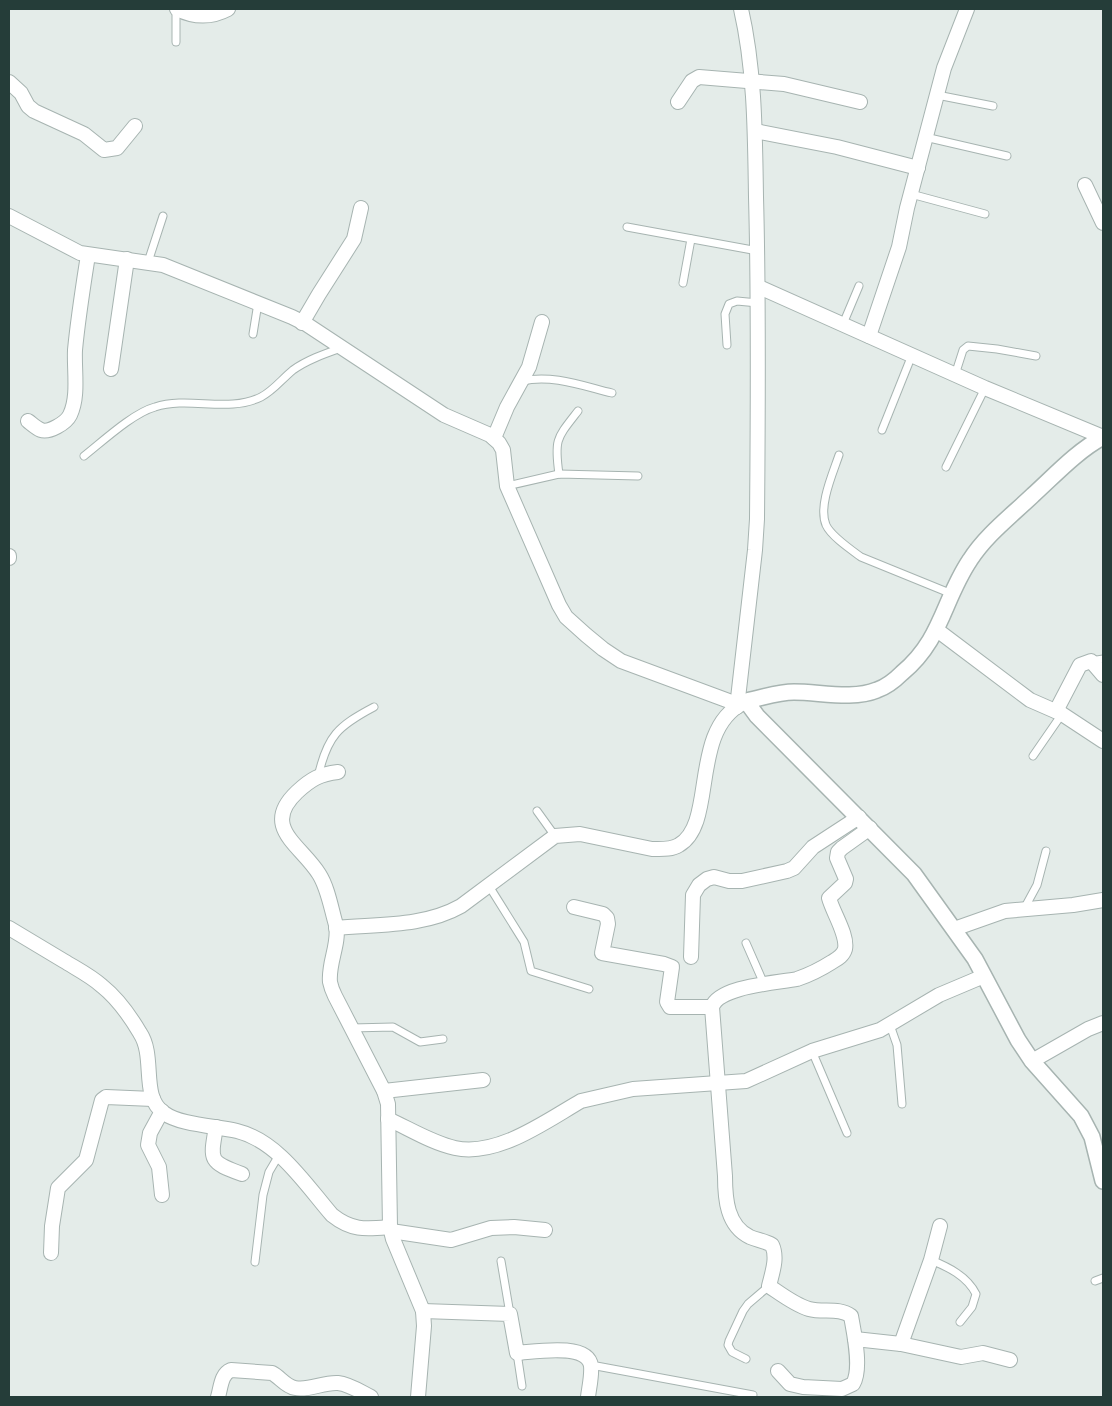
<svg xmlns="http://www.w3.org/2000/svg" width="1112" height="1406" font-family="Quicksand,sans-serif">
	<rect width="100%" height="100%" fill="#e4ece9"/>
	<g fill="none" stroke-linecap="round" stroke-linejoin="round">
		<defs>
			<g id="service">
				<path d="M 176,42 L 176,9"/>
				<path d="M 937,95 L 993,106"/>
				<path d="M 925,137 L 1007,156"/>
				<path d="M 911,194 L 985,214"/>
				<path d="M 627,227 L 758,251"/>
				<path d="M 148,262 L 163,216"/>
				<path d="M 683,283 L 691,239"/>
				<path d="M 843,324 L 859,286"/>
				<path d="M 253,334 L 258,303"/>
				<path d="M 727,345 L 725,314 L 729,304 L 737,301 L 758,303"/>
				<path d="M 955,375 L 963,350 L 968,346 L 997,349 L 1036,356"/>
				<path d="M 522,381 C 552,374 583,386 612,393"/>
				<path d="M 882,430 L 912,355"/>
				<path d="M 839,455 C 833,473 818,506 826,525 C 831,536 850,549 861,557 L 952,594"/>
				<path d="M 84,456 C 103,441 133,413 155,407 C 189,396 228,413 261,397 C 273,391 282,379 293,370 C 307,360 324,354 341,348"/>
				<path d="M 946,467 L 985,388"/>
				<path d="M 559,474 C 554,439 557,438 578,411"/>
				<path d="M 507,486 L 559,474 L 638,476"/>
				<path d="M 1091,661 L 1103,659"/>
				<path d="M 1033,756 L 1062,714"/>
				<path d="M 318,777 C 327,736 338,726 374,707"/>
				<path d="M 537,811 L 555,836"/>
				<path d="M 489,886 L 524,942 L 531,971 L 589,989"/>
				<path d="M 1024,909 L 1037,885 L 1046,851"/>
				<path d="M 746,943 L 764,984"/>
				<path d="M 890,1025 L 897,1045 L 902,1104"/>
				<path d="M 352,1028 L 393,1027 L 420,1042 L 443,1039"/>
				<path d="M 812,1051 L 847,1133"/>
				<path d="M 931,1260 C 948,1267 967,1276 976,1294 L 972,1307 L 960,1322"/>
				<path d="M 501,1261 L 510,1314"/>
				<path d="M 255,1262 L 263,1195 L 269,1172 L 279,1155"/>
				<path d="M 1095,1281 L 1103,1278"/>
				<path d="M 517,1353 L 522,1386"/>
				<path d="M 746,1359 L 732,1352 L 728,1345 L 729,1341 L 743,1311 L 748,1304 L 769,1286"/>
				<path d="M 591,1365 L 753,1395"/>
			</g>
			<g id="minor">
				<path d="M 177,9 C 195,18 211,18 228,9"/>
				<path d="M 9,82 L 21,93 L 28,106 L 34,111 L 84,134 L 104,150 L 117,148 L 135,126"/>
				<path d="M 678,102 L 692,81 L 699,77 L 784,84 L 860,102"/>
				<path d="M 755,131 L 837,147 L 918,168"/>
				<path d="M 1085,185 L 1103,223"/>
				<path d="M 9,216 L 80,253 L 163,265 L 292,317 L 306,324 L 444,415 L 490,435 L 499,443 L 503,450 L 507,486 L 559,605 L 566,617 L 586,635 L 603,649 L 621,661 L 737,704"/>
				<path d="M 759,287 L 985,388 L 1103,437"/>
				<path d="M 302,323 L 319,294 L 354,239 L 361,208"/>
				<path d="M 869,336 L 899,247 L 907,208 L 944,68 L 967,9"/>
				<path d="M 111,369 L 127,259"/>
				<path d="M 28,421 C 32,424 36,428 41,430 C 49,433 66,423 70,415 C 79,396 74,371 75,350 C 78,318 83,287 88,255"/>
				<path d="M 494,438 L 507,407 L 529,367 L 542,322"/>
				<path d="M 9,558 L 9,556"/>
				<path d="M 937,630 L 1030,700 L 1062,714 L 1103,741"/>
				<path d="M 737,707 L 755,550 L 757,519 C 758,412 759,305 756,197 C 755,135 755,70 741,9"/>
				<path d="M 1056,711 L 1080,665 L 1091,661 L 1103,675"/>
				<path d="M 338,772 C 320,774 311,779 297,792 C 260,827 301,845 319,874 C 328,888 331,908 336,925 C 340,943 328,963 330,982 C 331,987 333,992 335,996 L 384,1091 L 388,1104 L 390,1227 L 393,1239 L 423,1311 L 424,1326 L 418,1397"/>
				<path d="M 574,907 L 603,914 L 607,918 L 608,924 L 602,953 L 664,964 L 672,967 L 667,1002 L 670,1007 L 712,1007"/>
				<path d="M 9,928 C 27,939 46,950 64,961 C 77,969 91,976 102,986 C 117,998 130,1016 140,1033 C 156,1057 140,1097 164,1113 C 180,1125 217,1126 237,1131 C 278,1141 306,1185 332,1215 C 352,1231 366,1229 390,1227"/>
				<path d="M 336,928 C 378,924 424,927 461,906 L 555,836 L 580,834 L 652,849 C 661,849 671,850 679,845 C 717,823 689,731 743,703"/>
				<path d="M 954,929 L 1005,911 L 1073,905 L 1103,900"/>
				<path d="M 691,957 L 693,895 L 699,885 L 707,879 L 714,877 L 729,881 L 742,881 L 787,871 L 794,868 L 813,847 L 859,817"/>
				<path d="M 1032,1061 L 1088,1029 L 1103,1023"/>
				<path d="M 384,1091 L 483,1080"/>
				<path d="M 388,1119 C 410,1129 432,1143 455,1148 C 498,1157 546,1121 581,1101 L 633,1089 L 746,1081 L 812,1051 L 880,1030 L 939,995 L 984,976"/>
				<path d="M 216,1127 C 210,1161 209,1162 242,1174"/>
				<path d="M 162,1195 L 159,1167 L 148,1145 L 150,1133 L 162,1111"/>
				<path d="M 391,1231 L 451,1240 L 491,1228 L 514,1227 L 545,1230"/>
				<path d="M 51,1253 L 52,1226 L 58,1188 L 86,1160 L 102,1100 L 106,1097 L 153,1099"/>
				<path d="M 423,1311 L 510,1314 L 517,1353 C 534,1352 588,1342 591,1366 C 592,1376 589,1388 588,1397"/>
				<path d="M 855,1339 L 901,1344 L 961,1357 L 983,1353 L 1010,1360"/>
				<path d="M 901,1344 L 931,1260 L 940,1226"/>
				<path d="M 778,1371 L 790,1384 L 803,1387 L 842,1389 L 853,1384 C 862,1369 854,1333 851,1316 C 839,1307 823,1313 809,1309 C 795,1305 781,1294 769,1286 C 772,1273 778,1258 772,1245 C 765,1241 757,1240 750,1237 C 727,1226 725,1199 725,1176 L 712,1007 C 719,986 777,983 797,979 C 809,975 821,969 832,962 C 837,959 843,956 845,949 C 848,935 833,913 829,898 L 845,883 L 846,879 L 837,858 L 838,852 L 842,848 L 870,828"/>
				<path d="M 218,1397 C 221,1387 221,1374 231,1370 L 272,1373 C 280,1377 285,1386 295,1388 C 309,1391 323,1382 338,1383 C 349,1384 361,1392 371,1397"/>
			</g>
			<path id="tertiary" d="M 1103,437 C 1077,451 1055,475 1033,495 C 1011,516 986,535 970,560 C 943,600 942,640 902,673 C 895,680 886,687 877,690 C 853,700 820,692 794,692 C 778,692 762,698 746,701 L 757,716 L 914,874 L 975,959 L 1018,1040 L 1032,1061 L 1081,1116 L 1092,1137 L 1103,1181"/>
		</defs>
		<use href="#service" stroke="#a7b4b1" stroke-width="9"/>
		<use href="#minor" stroke="#a7b4b1" stroke-width="16"/>
		<use href="#tertiary" stroke="#a7b4b1" stroke-width="18"/>
		<use href="#service" stroke="#fff" stroke-width="7"/>
		<use href="#minor" stroke="#fff" stroke-width="14"/>
		<use href="#tertiary" stroke="#fff" stroke-width="15"/>
	</g>
	<rect width="1112" height="1406" fill="none" stroke="#253d39" stroke-width="20"/>
</svg>
